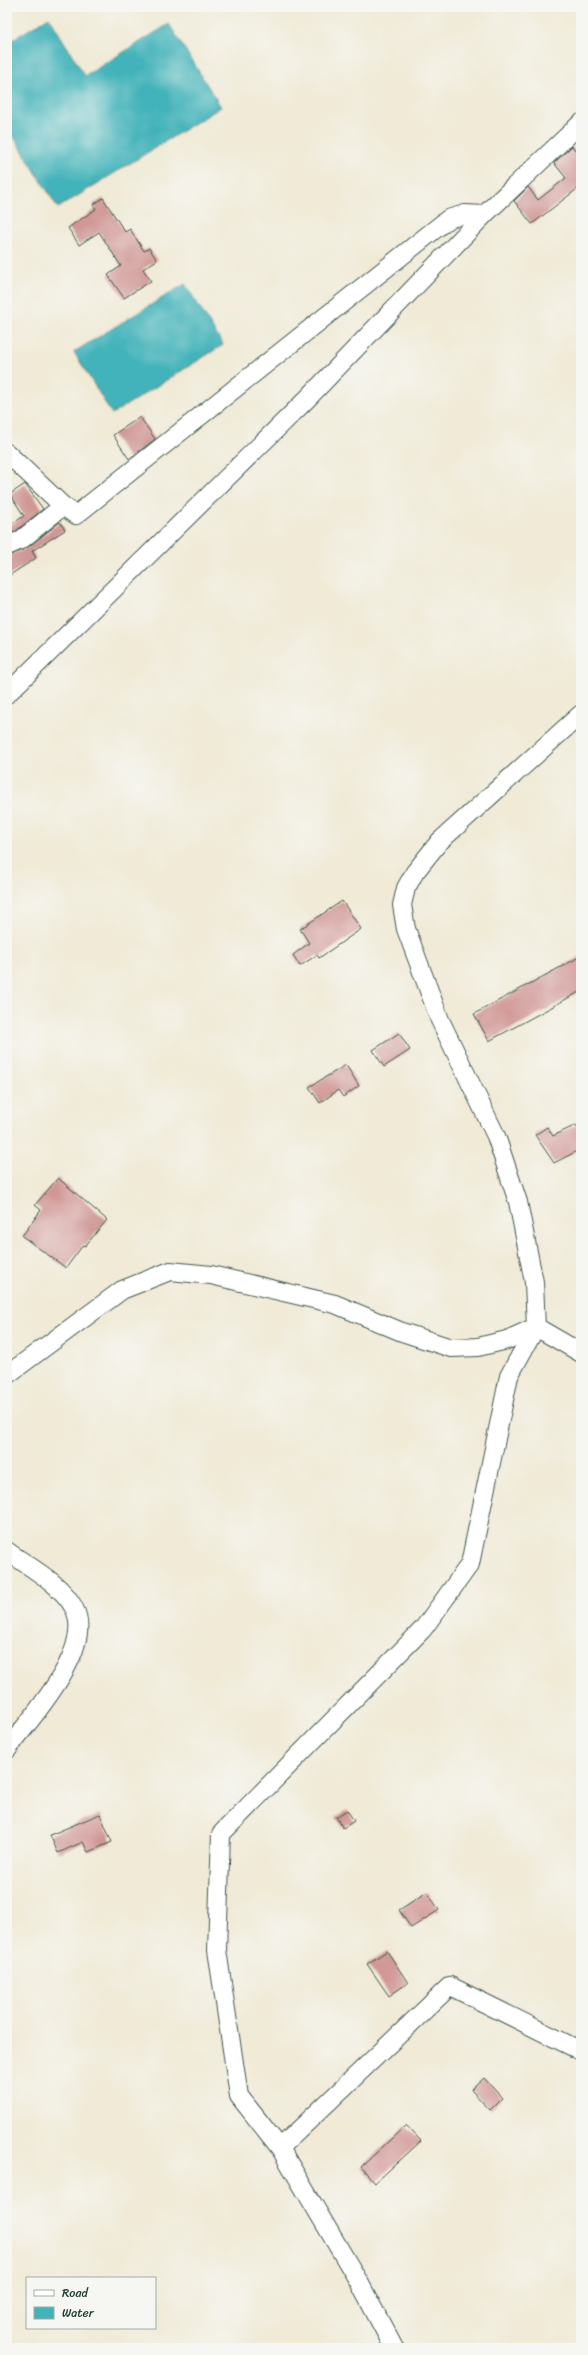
<svg xmlns="http://www.w3.org/2000/svg" width="588" height="2355" font-family="Sriracha,sans-serif">
	<rect width="100%" height="100%" fill="#f6f6f2"/>
	<filter id="ink" filterUnits="userSpaceOnUse"><feTurbulence type="fractalNoise" baseFrequency=".025" numOctaves="2"/><feDisplacementMap in="SourceGraphic" scale="8" xChannelSelector="R" yChannelSelector="G"/><feConvolveMatrix kernelMatrix="1 2 1 2 8 2 1 2 1" color-interpolation-filters="sRGB"/></filter>
	<filter id="wash" filterUnits="userSpaceOnUse"><feTurbulence type="fractalNoise" baseFrequency=".012" numOctaves="4" result="noise"/><feDisplacementMap in="SourceGraphic" scale="16" xChannelSelector="R" yChannelSelector="G"/><feGaussianBlur stdDeviation="0.9" result="paint"/><feColorMatrix in="noise" values="0 0 0 0 0 0 0 0 0 0 0 0 0 0 0 0 0 1.4 0 .05"/><feComposite in="paint" operator="in"/></filter>
	<g filter="url(#wash)">
		<rect width="100%" height="100%" fill="#f0ead6"/>
		<g fill="#43b3ba" stroke="#317877">
			<path d="M 49,17 L 85,76 L 169,24 L 221,107 L 58,208 L 7,126 L 7,43 Z"/>
			<path d="M 185,284 L 223,345 L 112,414 L 74,352 Z"/>
		</g>
		<g id="blocks">
			<g fill="#d09795">
				<path d="M 572,146 L 581,158 L 581,186 L 532,224 L 514,201 L 528,187 L 538,200 L 566,178 L 554,163 Z"/>
				<path d="M 103,198 L 125,232 L 130,229 L 144,251 L 149,248 L 157,260 L 143,269 L 151,281 L 124,298 L 108,275 L 121,266 L 99,232 L 79,245 L 68,228 L 96,209 L 93,205 Z"/>
				<path d="M 140,417 L 155,439 L 129,459 L 113,435 Z"/>
				<path d="M 25,484 L 43,509 L 16,531 L 7,535 L 7,527 L 24,516 L 10,494 Z"/>
				<path d="M 60,522 L 65,530 L 32,551 L 36,558 L 7,577 L 7,556 L 27,548 Z"/>
				<path d="M 342,901 L 361,929 L 319,958 L 317,955 L 300,966 L 293,955 L 309,943 L 300,929 Z"/>
				<path d="M 581,956 L 581,991 L 489,1041 L 474,1014 Z"/>
				<path d="M 399,1033 L 410,1050 L 384,1067 L 373,1050 Z"/>
				<path d="M 346,1065 L 359,1086 L 343,1097 L 338,1090 L 320,1103 L 309,1087 Z"/>
				<path d="M 576,1125 L 581,1135 L 581,1149 L 554,1163 L 535,1135 L 547,1127 L 553,1136 Z"/>
				<path d="M 58,1178 L 107,1220 L 85,1246 L 83,1245 L 66,1268 L 22,1236 L 41,1210 L 35,1205 Z"/>
				<path d="M 347,1810 L 354,1821 L 343,1828 L 336,1817 Z"/>
				<path d="M 100,1814 L 112,1842 L 88,1852 L 83,1842 L 58,1853 L 50,1835 Z"/>
				<path d="M 427,1892 L 439,1910 L 411,1928 L 399,1910 Z"/>
				<path d="M 387,1951 L 408,1983 L 389,1996 L 367,1964 Z"/>
				<path d="M 484,2078 L 502,2098 L 490,2110 L 471,2090 Z"/>
				<path d="M 406,2125 L 421,2141 L 375,2183 L 361,2167 Z"/>
			</g>
		</g>
	</g>
	<g filter="url(#ink)">
		<use href="#blocks" fill-opacity="0" stroke="#3e574c" stroke-width="1"/>
		<g fill="none" stroke-linecap="round" stroke-linejoin="round">
			<defs>
				<g id="minor">
					<path d="M 7,453 L 63,506 L 76,515 L 448,219 L 465,214 L 484,215"/>
					<path d="M 7,546 L 21,540 L 63,506"/>
					<path d="M 7,694 L 307,399 L 484,215 L 581,123"/>
					<path d="M 7,1375 L 122,1290 L 170,1271 L 211,1275 L 335,1304 L 402,1332 L 451,1348 L 478,1347 L 507,1340 L 536,1327 L 534,1282 L 518,1202 L 496,1136 L 440,1020 L 406,929 L 402,905 L 406,888 L 415,872 L 439,842 L 581,714"/>
					<path d="M 7,1551 C 29,1567 61,1583 74,1608 C 96,1649 30,1718 7,1750"/>
					<path d="M 280,2148 L 450,1986 L 581,2051"/>
					<path d="M 394,2348 L 359,2282 L 280,2148 L 239,2096 L 217,1950 L 221,1834 L 423,1629 L 470,1564 L 509,1376 L 536,1327 L 581,1353"/>
				</g>
			</defs>
			<use href="#minor" stroke="#3e574c" stroke-width="20"/>
			<use href="#minor" stroke="#fff" stroke-width="18"/>
		</g>
	</g>
	<rect width="588" height="2355" fill="none" stroke="#f6f6f2" stroke-width="24"/>
	<rect x="26" y="2277" width="130" height="52" fill="#f6f6f2" stroke="#a0aca6"/>
	<rect x="34" y="2290" width="20" height="6" fill="#ffffff" stroke="#a0aca6"/>
	<text x="62" y="2297" font-size="12" fill="#1f3d34">Road</text>
	<rect x="34" y="2307" width="20" height="12" fill="#43b3ba" stroke="#a0aca6"/>
	<text x="62" y="2317" font-size="12" fill="#1f3d34">Water</text>
</svg>
